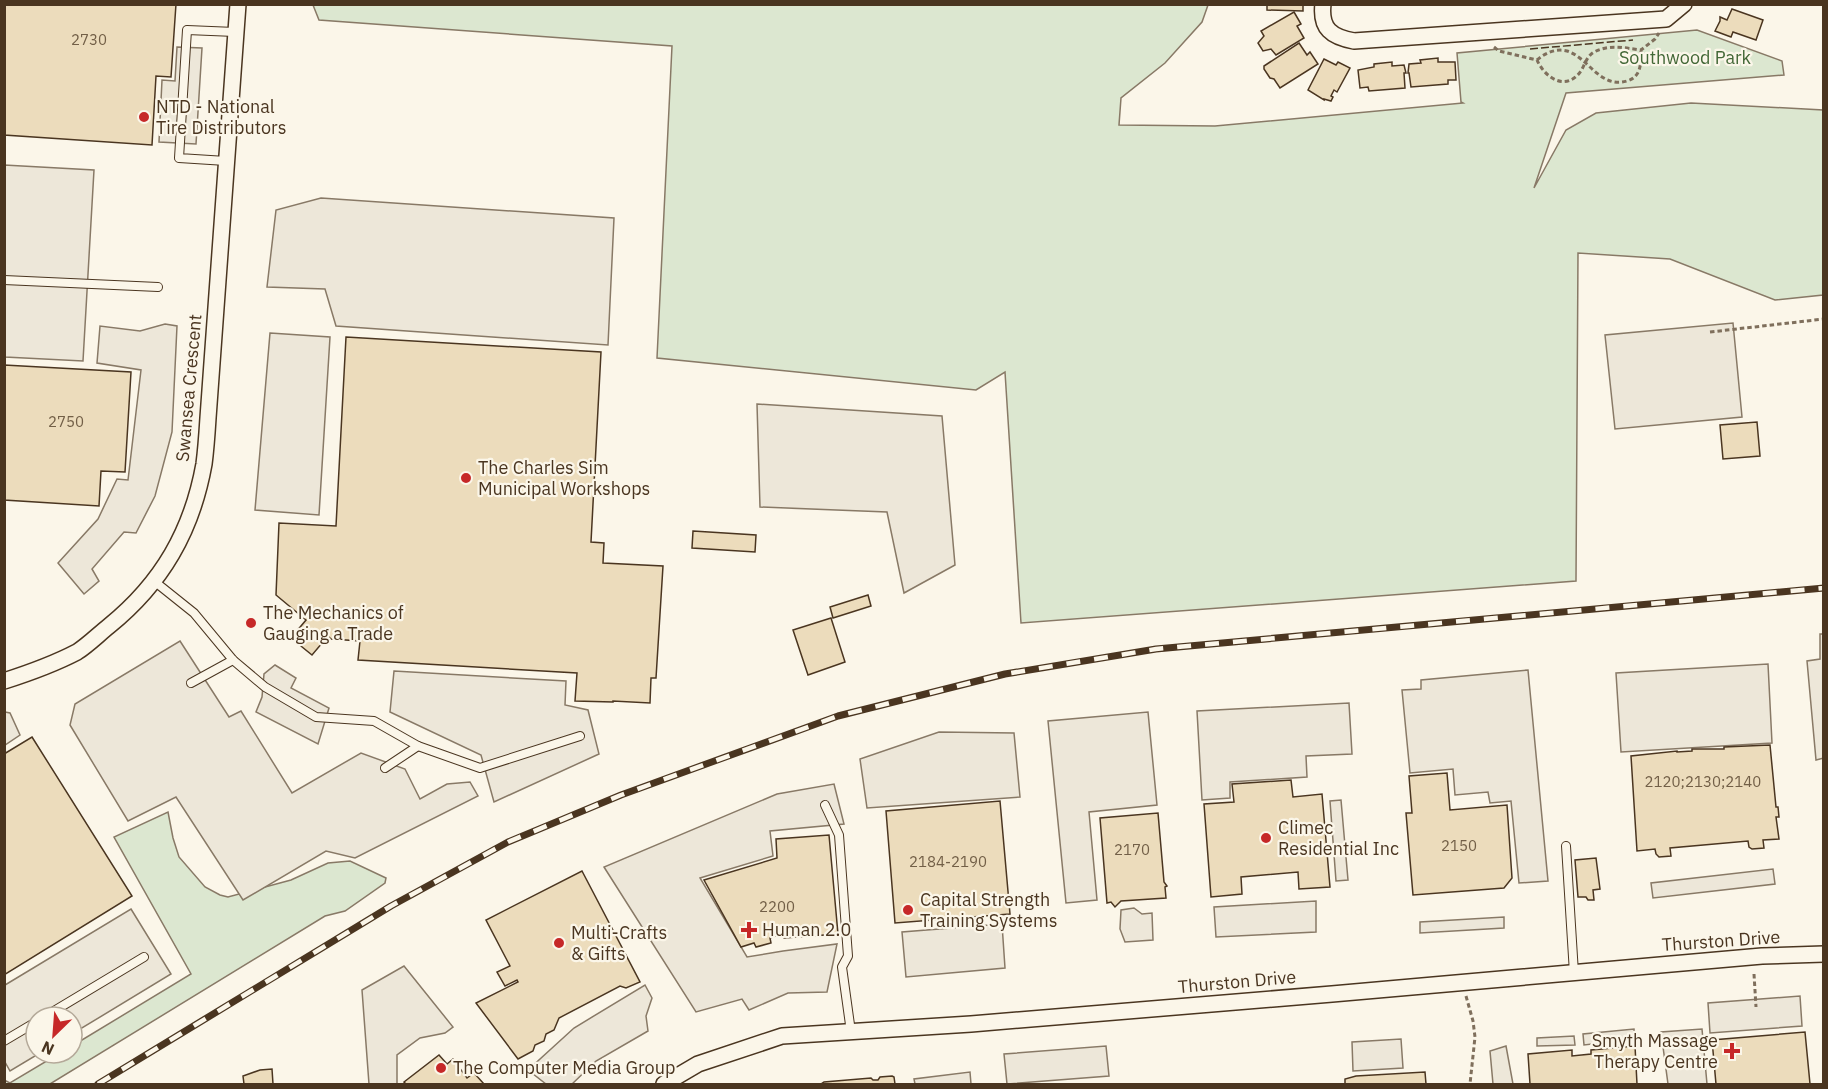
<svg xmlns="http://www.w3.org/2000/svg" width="1828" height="1089" font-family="'IBM Plex Sans',sans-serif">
	<rect width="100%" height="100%" fill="#fbf6e9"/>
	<g fill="#dce7d0" stroke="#887966" stroke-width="1.5">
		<path d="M 313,5 L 1208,5 L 1202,22 L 1165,63 L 1121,98 L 1119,125 L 1215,126 L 1463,103 L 1461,102 L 1457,53 L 1697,30 L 1782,61 L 1784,75 L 1566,93 L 1534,188 L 1566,130 L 1596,113 L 1691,103 L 1823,110 L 1823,295 L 1775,300 L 1670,259 L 1578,253 L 1576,581 L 1021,623 L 1005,372 L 976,390 L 657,358 L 672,46 L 319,20 Z"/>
		<path d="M 168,812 L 173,838 L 179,857 L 205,887 L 220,895 L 228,897 L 291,880 L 328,863 L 350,861 L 386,878 L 385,883 L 345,911 L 325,916 L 50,1084 L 5,1084 L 4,1080 L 10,1083 L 60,1053 L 72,1053 L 72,1046 L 191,974 L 114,837 Z"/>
	</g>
	<g fill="#ede7d9" stroke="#887966" stroke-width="1.5">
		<path d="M 177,47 L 202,48 L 196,144 L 159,142 L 162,80 L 175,81 Z"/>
		<path d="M 4,165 L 94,170 L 83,361 L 5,357 Z"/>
		<path d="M 321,198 L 614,218 L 608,345 L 336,326 L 325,289 L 267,287 L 276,210 Z"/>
		<path d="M 1733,323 L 1742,417 L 1615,429 L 1605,335 Z"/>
		<path d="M 165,324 L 177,326 L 172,432 L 155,496 L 136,533 L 124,532 L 92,569 L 99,581 L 84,594 L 58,563 L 98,519 L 117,479 L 128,480 L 141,370 L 97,363 L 100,326 L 140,331 Z"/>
		<path d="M 270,333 L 330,337 L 319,515 L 255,510 Z"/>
		<path d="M 757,404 L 942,416 L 955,565 L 904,593 L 887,512 L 760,507 Z"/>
		<path d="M 1820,634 L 1823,634 L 1824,758 L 1816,760 L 1807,661 L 1820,659 Z"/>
		<path d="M 180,641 L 229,717 L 241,711 L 292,793 L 361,753 L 405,769 L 420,799 L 447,784 L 470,782 L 478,796 L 355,858 L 326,851 L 243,900 L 176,797 L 128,821 L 70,725 L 75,704 Z"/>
		<path d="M 1768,664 L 1772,743 L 1621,752 L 1616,673 Z"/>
		<path d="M 275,665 L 296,678 L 291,688 L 329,708 L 318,744 L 256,712 L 262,697 L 264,674 Z"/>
		<path d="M 1528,670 L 1548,881 L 1519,883 L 1511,801 L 1490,803 L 1488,792 L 1455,795 L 1453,769 L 1410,773 L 1402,690 L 1421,689 L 1421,680 Z"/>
		<path d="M 394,671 L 566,681 L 565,705 L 588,710 L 599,754 L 494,802 L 481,755 L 390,712 Z"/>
		<path d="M 1349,703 L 1352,754 L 1306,756 L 1307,777 L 1230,782 L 1230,798 L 1202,800 L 1197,711 Z"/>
		<path d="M 5,712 L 10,713 L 20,735 L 5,745 Z"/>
		<path d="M 1148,712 L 1157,805 L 1089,812 L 1097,900 L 1066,903 L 1048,721 Z"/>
		<path d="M 939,732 L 1014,733 L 1020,797 L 867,808 L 860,759 Z"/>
		<path d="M 834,784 L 844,824 L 770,831 L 773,856 L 700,878 L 747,957 L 783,951 L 837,944 L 827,992 L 788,993 L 749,1010 L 742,999 L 696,1012 L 604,867 L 777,794 Z"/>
		<path d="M 1341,800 L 1348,880 L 1336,881 L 1330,801 Z"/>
		<path d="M 1773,869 L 1775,884 L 1653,898 L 1651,883 Z"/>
		<path d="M 1316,901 L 1316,932 L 1216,937 L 1214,907 Z"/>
		<path d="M 1134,908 L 1142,914 L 1152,913 L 1153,940 L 1125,942 L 1120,929 L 1121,910 Z"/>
		<path d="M 131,909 L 171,974 L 72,1034 L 72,1017 L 36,1017 L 36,1053 L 40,1053 L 10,1071 L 5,1062 L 5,985 Z"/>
		<path d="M 1504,917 L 1504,928 L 1420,933 L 1420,922 Z"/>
		<path d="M 1002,924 L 1005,968 L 906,977 L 902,932 Z"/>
		<path d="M 404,966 L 453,1027 L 445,1033 L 420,1038 L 397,1055 L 397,1084 L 369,1084 L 362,990 Z"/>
		<path d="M 645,985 L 652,998 L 646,1016 L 648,1031 L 596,1061 L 572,1084 L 546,1084 L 528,1070 L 574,1028 Z"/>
		<path d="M 1800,996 L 1802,1026 L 1710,1033 L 1708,1003 Z"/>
		<path d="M 1634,1029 L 1635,1039 L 1584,1045 L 1583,1034 Z"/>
		<path d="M 1702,1029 L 1707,1084 L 1668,1084 L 1661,1032 Z"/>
		<path d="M 1574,1036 L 1575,1045 L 1537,1046 L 1537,1038 Z"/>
		<path d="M 1401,1039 L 1403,1068 L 1353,1071 L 1352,1042 Z"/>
		<path d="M 1106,1046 L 1109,1076 L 1007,1084 L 1004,1054 Z"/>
		<path d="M 1506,1046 L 1513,1084 L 1493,1084 L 1490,1051 Z"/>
		<path d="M 970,1072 L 971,1084 L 915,1084 L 914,1079 Z"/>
	</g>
	<g fill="#ecdcbc" stroke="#4a3520" stroke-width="1.5">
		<path d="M 4,4 L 176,4 L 171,77 L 156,76 L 152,145 L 4,135 Z"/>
		<path d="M 1267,4 L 1303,4 L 1303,11 L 1267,10 Z"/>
		<path d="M 1732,9 L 1763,20 L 1756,40 L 1733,32 L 1731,37 L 1715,31 L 1720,21 L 1720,17 L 1727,20 Z"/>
		<path d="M 1294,12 L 1301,24 L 1297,26 L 1304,38 L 1276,55 L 1271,49 L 1263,51 L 1258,43 L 1264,36 L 1261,31 Z"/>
		<path d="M 1299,43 L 1307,55 L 1310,52 L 1318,64 L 1280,88 L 1274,79 L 1270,78 L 1264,69 L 1264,66 Z"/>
		<path d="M 1438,58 L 1438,62 L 1455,62 L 1456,80 L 1448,80 L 1448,84 L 1411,87 L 1409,73 L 1408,73 L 1409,64 L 1421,63 L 1420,60 Z"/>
		<path d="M 1324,59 L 1336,65 L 1338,62 L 1350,68 L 1337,92 L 1334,90 L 1331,96 L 1333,97 L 1331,101 L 1324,99 L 1324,100 L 1308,90 Z"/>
		<path d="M 1392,62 L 1392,66 L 1404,65 L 1406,73 L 1404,73 L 1405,88 L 1369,91 L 1368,87 L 1360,88 L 1358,70 L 1374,67 L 1374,64 Z"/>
		<path d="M 346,337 L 601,352 L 591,542 L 604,543 L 603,563 L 663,566 L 656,678 L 651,678 L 650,703 L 613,701 L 613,702 L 575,701 L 577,673 L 358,660 L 360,641 L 331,639 L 328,636 L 312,655 L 291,638 L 306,620 L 276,595 L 279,523 L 336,526 Z"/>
		<path d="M 4,365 L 131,372 L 125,472 L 101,471 L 99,506 L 4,500 Z"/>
		<path d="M 1757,422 L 1760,456 L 1723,459 L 1720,425 Z"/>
		<path d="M 693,531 L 756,535 L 755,552 L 692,548 Z"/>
		<path d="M 868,595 L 871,606 L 833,618 L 830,607 Z"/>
		<path d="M 831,618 L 845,662 L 808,675 L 793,630 Z"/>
		<path d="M 32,737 L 132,896 L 4,975 L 4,754 Z"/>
		<path d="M 1770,745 L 1776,807 L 1778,807 L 1779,817 L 1776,817 L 1779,839 L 1763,840 L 1764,848 L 1752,849 L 1749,847 L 1748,841 L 1670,848 L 1671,856 L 1659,857 L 1656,854 L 1655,849 L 1637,851 L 1631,756 L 1677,751 L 1677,752 L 1692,751 L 1692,749 L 1724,749 L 1724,747 Z"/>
		<path d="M 1447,773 L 1450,810 L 1507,805 L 1512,878 L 1504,888 L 1413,895 L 1406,813 L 1412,813 L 1409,776 Z"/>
		<path d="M 1291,780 L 1293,797 L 1322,794 L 1330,887 L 1299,889 L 1298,872 L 1241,877 L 1242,894 L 1211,897 L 1204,804 L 1234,802 L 1232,784 Z"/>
		<path d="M 1000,801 L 1010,914 L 895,923 L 886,811 Z"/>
		<path d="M 1158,813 L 1164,882 L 1167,886 L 1165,887 L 1166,898 L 1121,901 L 1115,907 L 1111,902 L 1107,903 L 1100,818 Z"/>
		<path d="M 829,835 L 838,934 L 784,938 L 783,933 L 770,938 L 771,943 L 756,947 L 754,943 L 741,947 L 704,880 L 777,858 L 776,839 Z"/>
		<path d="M 1596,858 L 1600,889 L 1593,890 L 1594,900 L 1588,900 L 1586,897 L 1578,897 L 1575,860 Z"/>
		<path d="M 582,871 L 640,982 L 626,988 L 620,986 L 559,1018 L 554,1030 L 546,1034 L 544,1041 L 535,1045 L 533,1051 L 518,1059 L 476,1003 L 518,982 L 517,980 L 505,986 L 497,972 L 510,966 L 486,920 Z"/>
		<path d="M 1805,1032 L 1810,1084 L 1716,1084 L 1712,1040 Z"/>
		<path d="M 1635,1046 L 1637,1084 L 1530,1084 L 1528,1054 L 1572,1050 L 1572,1056 L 1591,1054 L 1591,1050 Z"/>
		<path d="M 439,1055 L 447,1064 L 453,1059 L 467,1078 L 474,1073 L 484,1084 L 406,1084 L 404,1082 Z"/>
		<path d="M 272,1069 L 273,1084 L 244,1084 L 243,1076 L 260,1070 Z"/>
		<path d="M 1425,1072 L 1426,1084 L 1345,1084 L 1345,1079 L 1356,1076 Z"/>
		<path d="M 892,1076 L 894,1077 L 895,1084 L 821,1084 L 824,1082 L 871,1078 L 873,1080 L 878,1080 L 880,1077 Z"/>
	</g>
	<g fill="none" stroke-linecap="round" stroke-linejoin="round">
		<defs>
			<g id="lane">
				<path d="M 226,161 L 179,158 L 187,30 L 235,32"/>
				<path d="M 4,280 L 158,287"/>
				<path d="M 154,581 L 194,613 L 233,660 L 265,687 L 316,717 L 374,721 L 418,746 L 385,768"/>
				<path d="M 191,683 L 233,660"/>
				<path d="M 418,746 L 480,768 L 580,736"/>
				<path d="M 825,805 L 839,835 L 848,956 L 842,967 L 851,1032"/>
				<path d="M 1566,846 L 1574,973"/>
				<path d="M 44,1017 L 144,957"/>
				<path d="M 4,1041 L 36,1022"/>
			</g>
			<g id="street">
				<path d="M 1323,4 C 1320,29 1332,37 1354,41 L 1666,19 L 1684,4"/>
				<path d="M 4,681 C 29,673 54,664 77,652 C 88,645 99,634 109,626 C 162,583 192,531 204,464 C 206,449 207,434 208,418 L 238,4"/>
				<path d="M 664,1084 L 698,1064 L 782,1036 L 971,1024 L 1332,994 L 1762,956 L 1824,954"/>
			</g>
		</defs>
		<use href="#lane" stroke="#4a3520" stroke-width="10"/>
		<use href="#street" stroke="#4a3520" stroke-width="18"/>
		<g stroke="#7f6f5c" stroke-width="3" stroke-dasharray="4.5 3" stroke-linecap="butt">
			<path d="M 1494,47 L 1499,51 L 1537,60 C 1545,78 1566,92 1581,71 C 1585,64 1587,56 1594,52 C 1610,44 1624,48 1641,50 L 1655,39 L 1659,33"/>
			<path d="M 1537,60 C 1545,53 1556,48 1567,51 C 1589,58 1600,89 1627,81 C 1641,77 1641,64 1641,51"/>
			<path d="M 1710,332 L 1824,319"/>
			<path d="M 1754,974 L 1756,1007"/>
			<path d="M 1466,996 L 1473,1021 L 1475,1037 L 1470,1084"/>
		</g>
		<use href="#lane" stroke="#fbf6e9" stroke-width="8"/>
		<use href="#street" stroke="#fbf6e9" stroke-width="15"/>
		<defs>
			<path id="rail" d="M 98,1084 L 391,906 L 508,842 L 621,795 L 838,716 L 1005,674 L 1156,649 L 1824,588"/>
		</defs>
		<use href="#rail" stroke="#4a3520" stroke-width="7"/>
		<use href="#rail" stroke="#fbf6e9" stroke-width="4.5" stroke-dasharray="14" stroke-linecap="butt"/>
		<path stroke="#4a3520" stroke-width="1.5" stroke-dasharray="8 3" stroke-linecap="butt" d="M 1530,49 L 1633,40"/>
	</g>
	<g fill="#c62828" stroke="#fbf6e9" stroke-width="2">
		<circle cx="144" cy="117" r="6"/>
		<circle cx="466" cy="478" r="6"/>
		<circle cx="251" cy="623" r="6"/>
		<circle cx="1266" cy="838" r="6"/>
		<circle cx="908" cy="910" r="6"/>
		<path d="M746 921h6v6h6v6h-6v6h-6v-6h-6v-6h6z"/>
		<circle cx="559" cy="943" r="6"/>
		<path d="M1729 1042h6v6h6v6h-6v6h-6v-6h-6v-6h6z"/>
		<circle cx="441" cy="1068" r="6"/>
	</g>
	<g text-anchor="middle" stroke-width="4.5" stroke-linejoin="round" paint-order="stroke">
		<g font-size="15" fill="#725f47">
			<text x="89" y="45">2730</text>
			<text x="66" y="427">2750</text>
			<text x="1703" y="787">2120;2130;2140</text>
			<text x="1459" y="851">2150</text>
			<text x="1132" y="855">2170</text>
			<text x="948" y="867">2184-2190</text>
			<text x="777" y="912">2200</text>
		</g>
		<g font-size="18" fill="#436837" stroke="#fbf6e9">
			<text x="1685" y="64">Southwood Park</text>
		</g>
		<g font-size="18" fill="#4a3520" stroke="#fbf6e9" text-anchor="start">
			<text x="156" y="113">NTD - National<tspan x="156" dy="21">Tire Distributors</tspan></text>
			<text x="478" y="474">The Charles Sim<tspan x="478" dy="21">Municipal Workshops</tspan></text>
			<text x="263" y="619">The Mechanics of<tspan x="263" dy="21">Gauging a Trade</tspan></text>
			<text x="1278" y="834">Climec<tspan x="1278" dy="21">Residential Inc</tspan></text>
			<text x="920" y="906">Capital Strength<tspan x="920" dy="21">Training Systems</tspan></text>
			<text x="762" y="936">Human 2.0</text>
			<text x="571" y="939">Multi-Crafts<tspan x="571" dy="21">&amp; Gifts</tspan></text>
			<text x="1718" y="1047" text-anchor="end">Smyth Massage<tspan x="1718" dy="21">Therapy Centre</tspan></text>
			<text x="453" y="1074">The Computer Media Group</text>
		</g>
		<g font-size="18" fill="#4a3520" stroke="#fbf6e9">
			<text transform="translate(189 388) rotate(-85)" y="6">Swansea Crescent</text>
			<text transform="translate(1721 941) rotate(-4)" y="6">Thurston Drive</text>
			<text transform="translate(1237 982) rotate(-5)" y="6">Thurston Drive</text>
		</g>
	</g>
	<rect width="1828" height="1089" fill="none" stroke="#4a3520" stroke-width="12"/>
	<g transform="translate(54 1035) rotate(205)"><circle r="28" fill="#fbf6e9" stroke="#b4a999" stroke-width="1.5"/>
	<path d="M0-4.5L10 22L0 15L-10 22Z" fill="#c62828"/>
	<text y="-9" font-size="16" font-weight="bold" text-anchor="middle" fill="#4a3520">N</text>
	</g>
</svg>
